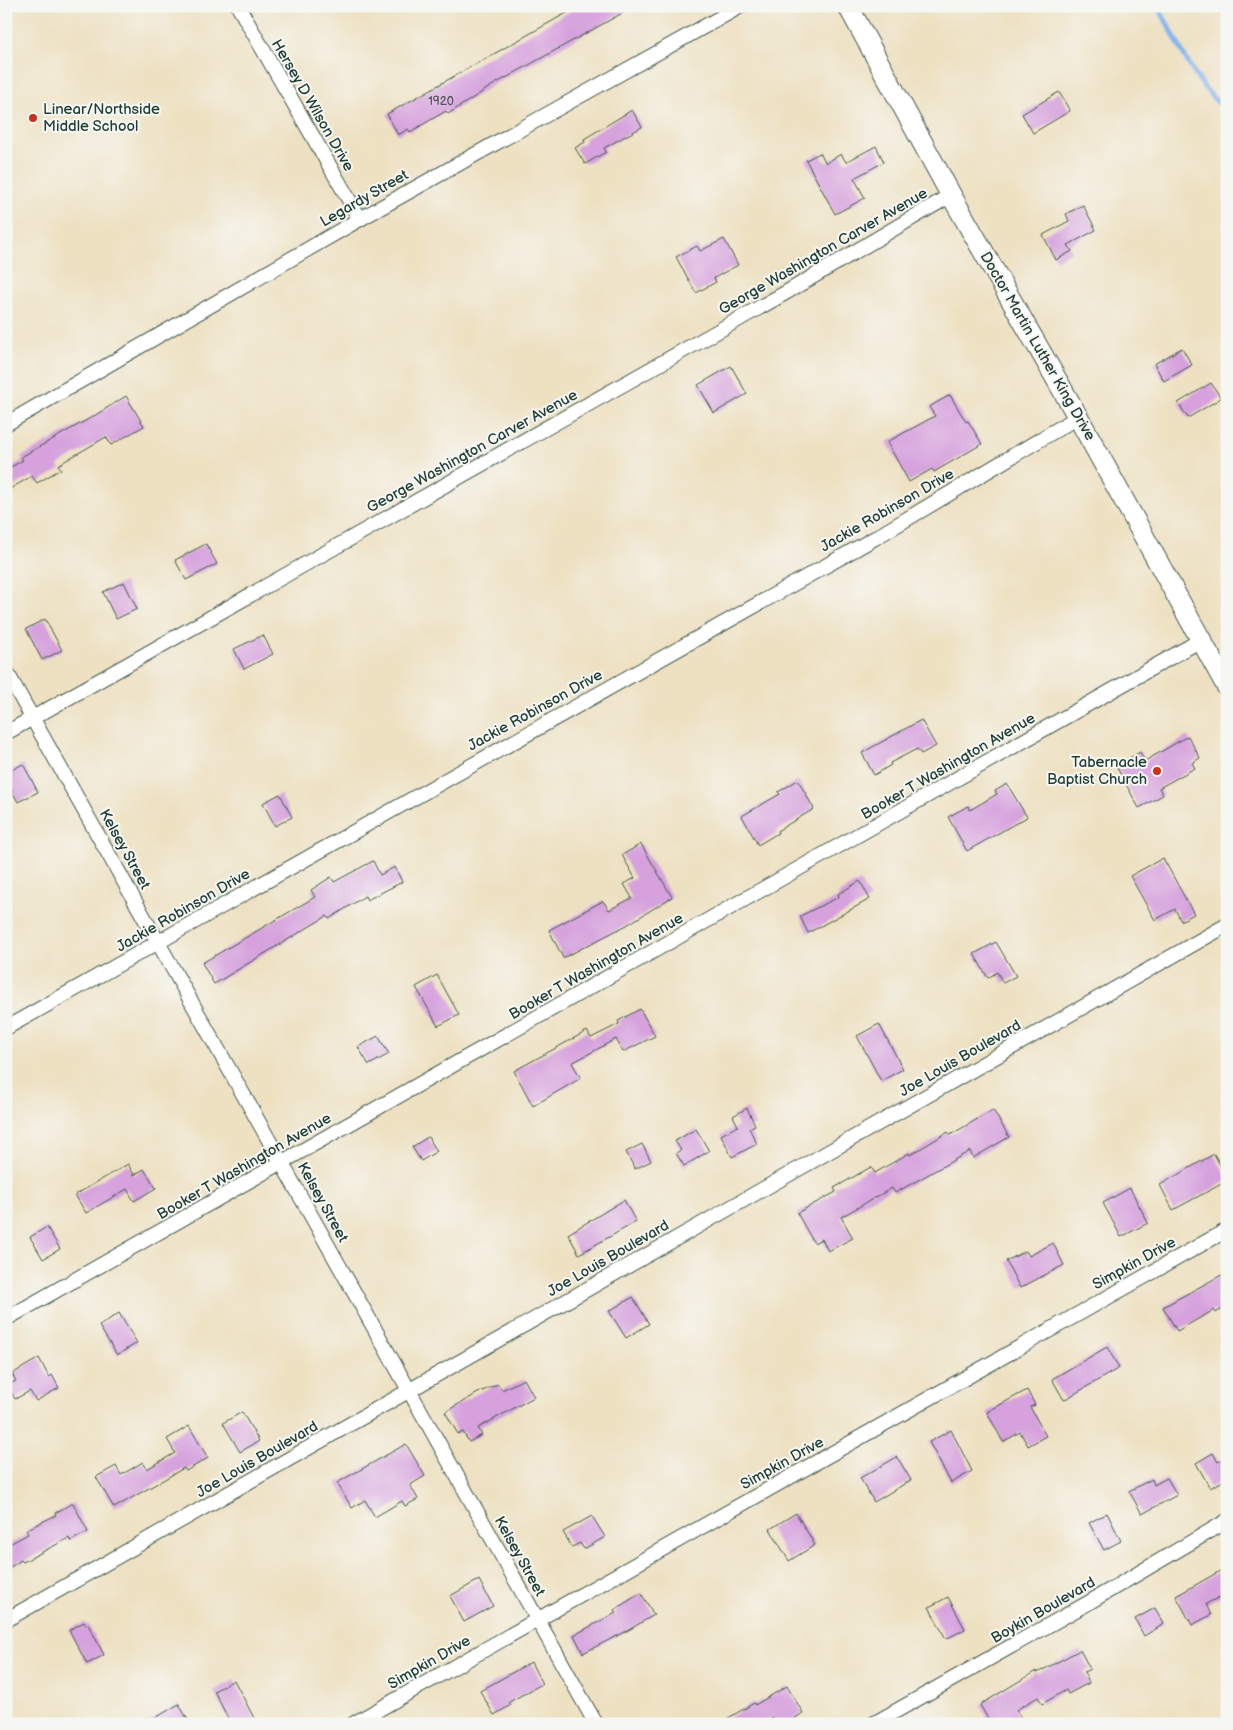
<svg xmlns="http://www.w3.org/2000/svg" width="1233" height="1730" font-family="'Balsamiq Sans',sans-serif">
	<rect width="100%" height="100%" fill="#f6f6f2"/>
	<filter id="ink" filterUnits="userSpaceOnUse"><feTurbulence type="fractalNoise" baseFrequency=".02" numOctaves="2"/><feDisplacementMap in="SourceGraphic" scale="10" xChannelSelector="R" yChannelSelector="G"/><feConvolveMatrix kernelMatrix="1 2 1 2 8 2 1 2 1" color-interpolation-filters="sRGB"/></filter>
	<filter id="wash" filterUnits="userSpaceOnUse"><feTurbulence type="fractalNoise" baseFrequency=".0096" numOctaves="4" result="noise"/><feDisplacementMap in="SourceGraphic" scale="20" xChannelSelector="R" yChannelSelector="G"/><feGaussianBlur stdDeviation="1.12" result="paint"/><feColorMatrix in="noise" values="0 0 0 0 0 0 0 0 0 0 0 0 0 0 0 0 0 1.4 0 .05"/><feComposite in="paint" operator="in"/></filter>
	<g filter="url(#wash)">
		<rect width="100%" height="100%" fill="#eee1c2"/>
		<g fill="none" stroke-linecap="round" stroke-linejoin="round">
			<path stroke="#81b2ed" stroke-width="5" d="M 1157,6 C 1180,41 1192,84 1227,110"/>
		</g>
		<g id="blocks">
			<g fill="#d6a1dd">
				<path d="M 579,6 L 635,6 L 493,85 L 448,114 L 446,111 L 410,132 L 408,129 L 398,135 L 387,114 Z"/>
				<path d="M 1059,92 L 1070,111 L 1033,133 L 1022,114 Z"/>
				<path d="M 632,110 L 642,127 L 604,148 L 606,152 L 585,164 L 575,148 L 585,142 L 584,139 Z"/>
				<path d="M 876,146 L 884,162 L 854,178 L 865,198 L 835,214 L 806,160 L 820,153 L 826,163 L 841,154 L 846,162 Z"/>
				<path d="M 1083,205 L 1096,230 L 1068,245 L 1072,251 L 1056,260 L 1043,235 L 1069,221 L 1066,214 Z"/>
				<path d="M 724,239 L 738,265 L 714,278 L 716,282 L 696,293 L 676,257 L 697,246 L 700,251 Z"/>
				<path d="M 1182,348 L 1192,365 L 1164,381 L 1154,364 Z"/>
				<path d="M 731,366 L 747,394 L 714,413 L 698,385 Z"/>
				<path d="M 1211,383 L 1221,398 L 1188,418 L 1178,403 Z"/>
				<path d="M 950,395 L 966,422 L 968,421 L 982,444 L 934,472 L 932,469 L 909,482 L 887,442 L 935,416 L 929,407 Z"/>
				<path d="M 126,396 L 144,426 L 111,445 L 106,437 L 58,465 L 61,469 L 37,483 L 32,476 L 6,491 L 6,470 L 23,460 L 21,457 L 94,416 Z"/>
				<path d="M 206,544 L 217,564 L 186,580 L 175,560 Z"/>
				<path d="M 124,582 L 137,609 L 116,619 L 103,592 Z"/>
				<path d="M 45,619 L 62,650 L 42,660 L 26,629 Z"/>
				<path d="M 263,635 L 273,654 L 244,669 L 234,649 Z"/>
				<path d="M 921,720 L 936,746 L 921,754 L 917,749 L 890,763 L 891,765 L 874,775 L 862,753 Z"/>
				<path d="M 1188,736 L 1200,758 L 1192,763 L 1195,768 L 1159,788 L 1163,795 L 1139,808 L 1116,766 L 1140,752 L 1145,761 Z"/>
				<path d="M 23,764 L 38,792 L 18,802 L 6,780 L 6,773 Z"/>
				<path d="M 798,780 L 814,809 L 777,831 L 778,833 L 758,845 L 742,816 L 780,794 L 778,792 Z"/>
				<path d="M 1007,784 L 1027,817 L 967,851 L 948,817 L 968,806 L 970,810 L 997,794 L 995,791 Z"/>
				<path d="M 280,794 L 292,817 L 275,826 L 263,803 Z"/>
				<path d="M 641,844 L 672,897 L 627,925 L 563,958 L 549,930 L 603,901 L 609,910 L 632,898 L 624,884 L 635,878 L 622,855 Z"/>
				<path d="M 1163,858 L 1194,914 L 1181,921 L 1175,909 L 1155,920 L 1130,876 Z"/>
				<path d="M 373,861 L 380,875 L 395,867 L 402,882 L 367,900 L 365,896 L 329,919 L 327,916 L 214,984 L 202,963 L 315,897 L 311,890 L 331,877 L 334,882 Z"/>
				<path d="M 860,881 L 870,899 L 808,933 L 800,916 L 839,897 L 838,894 Z"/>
				<path d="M 996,942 L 1016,976 L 1003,983 L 997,972 L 988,978 L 974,954 Z"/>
				<path d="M 437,975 L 459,1015 L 438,1026 L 416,987 Z"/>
				<path d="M 640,1009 L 655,1036 L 623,1052 L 616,1039 L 572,1063 L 581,1078 L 533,1106 L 514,1071 L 587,1031 L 591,1038 L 619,1024 L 618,1021 Z"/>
				<path d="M 879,1024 L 903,1069 L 881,1081 L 857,1036 Z"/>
				<path d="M 378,1036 L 389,1054 L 369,1065 L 358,1047 Z"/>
				<path d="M 747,1108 L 755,1125 L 749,1128 L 757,1144 L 732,1157 L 721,1135 L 738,1126 L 733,1116 Z"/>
				<path d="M 993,1110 L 1009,1137 L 973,1158 L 970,1151 L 895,1193 L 892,1188 L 841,1217 L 853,1238 L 828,1251 L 822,1239 L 814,1243 L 797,1213 L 836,1192 L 834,1188 L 871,1167 L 875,1173 L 909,1153 L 910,1155 L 948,1132 L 950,1135 Z"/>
				<path d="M 696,1129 L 709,1151 L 684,1166 L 676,1153 L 681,1150 L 675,1141 Z"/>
				<path d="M 428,1137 L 437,1151 L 421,1161 L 412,1147 Z"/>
				<path d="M 642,1144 L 651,1161 L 635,1169 L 626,1152 Z"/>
				<path d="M 1214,1154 L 1227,1177 L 1227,1181 L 1173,1210 L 1160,1185 Z"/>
				<path d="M 128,1164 L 134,1175 L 144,1169 L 156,1188 L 134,1201 L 127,1189 L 86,1213 L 75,1195 Z"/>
				<path d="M 1130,1188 L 1148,1223 L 1121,1237 L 1103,1203 Z"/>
				<path d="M 624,1200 L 636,1222 L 579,1254 L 568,1234 Z"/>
				<path d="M 47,1227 L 60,1249 L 43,1259 L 30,1237 Z"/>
				<path d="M 1053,1243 L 1064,1265 L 1020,1288 L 1006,1261 L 1026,1251 L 1029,1256 Z"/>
				<path d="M 1227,1272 L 1227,1307 L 1215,1313 L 1214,1310 L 1177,1331 L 1163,1307 Z"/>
				<path d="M 633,1297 L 649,1324 L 626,1338 L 609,1311 Z"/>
				<path d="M 119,1313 L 137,1343 L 117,1355 L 99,1326 Z"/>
				<path d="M 1107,1347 L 1119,1368 L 1064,1400 L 1052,1379 Z"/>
				<path d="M 39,1358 L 49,1377 L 52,1375 L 59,1388 L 36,1401 L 30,1391 L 15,1399 L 7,1385 L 16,1381 L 12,1374 Z"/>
				<path d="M 524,1379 L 534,1397 L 478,1428 L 482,1435 L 469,1442 L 463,1432 L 458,1434 L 445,1412 L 478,1393 L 498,1384 L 502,1390 Z"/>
				<path d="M 1027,1390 L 1035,1405 L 1030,1407 L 1046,1436 L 1028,1446 L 1020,1432 L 1003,1442 L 987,1412 Z"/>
				<path d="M 242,1412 L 259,1441 L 240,1452 L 223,1423 Z"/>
				<path d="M 189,1426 L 208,1458 L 186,1471 L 184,1468 L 114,1508 L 96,1477 L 116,1466 L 121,1475 L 143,1462 L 147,1469 L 175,1453 L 167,1439 Z"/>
				<path d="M 951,1430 L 972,1471 L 951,1483 L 929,1442 Z"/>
				<path d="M 406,1444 L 425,1476 L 410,1485 L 418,1499 L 405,1506 L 402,1501 L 375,1517 L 365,1500 L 352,1508 L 337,1483 Z"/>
				<path d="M 1213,1453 L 1218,1462 L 1227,1457 L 1227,1479 L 1210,1488 L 1196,1463 Z"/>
				<path d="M 897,1457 L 911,1480 L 874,1502 L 860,1478 Z"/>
				<path d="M 1167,1478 L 1177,1495 L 1142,1514 L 1129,1491 L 1152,1479 L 1154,1485 Z"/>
				<path d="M 73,1503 L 88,1532 L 70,1541 L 69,1538 L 23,1562 L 21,1560 L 6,1570 L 6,1546 L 28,1534 L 26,1530 L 56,1515 L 55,1513 Z"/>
				<path d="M 796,1513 L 815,1545 L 789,1561 L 770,1529 Z"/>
				<path d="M 1107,1513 L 1121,1541 L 1104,1550 L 1089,1523 Z"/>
				<path d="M 592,1516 L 605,1537 L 584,1549 L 580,1543 L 572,1547 L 563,1532 Z"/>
				<path d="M 1227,1567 L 1227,1593 L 1206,1604 L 1211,1615 L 1192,1625 L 1176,1596 Z"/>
				<path d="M 479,1580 L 493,1606 L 464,1622 L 450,1596 Z"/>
				<path d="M 641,1593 L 654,1615 L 627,1631 L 583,1653 L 574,1635 L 616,1613 L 614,1610 Z"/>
				<path d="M 948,1597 L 965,1629 L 946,1639 L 929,1607 Z"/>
				<path d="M 1155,1608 L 1164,1624 L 1144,1636 L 1135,1619 Z"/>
				<path d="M 84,1622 L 86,1625 L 88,1624 L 104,1655 L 87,1664 L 69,1630 Z"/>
				<path d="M 1080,1650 L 1090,1669 L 1084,1672 L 1089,1683 L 1068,1694 L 1066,1690 L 1042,1704 L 1038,1697 L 1016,1710 L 1025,1724 L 991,1724 L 980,1705 L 1036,1671 L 1037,1673 Z"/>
				<path d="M 531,1662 L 542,1684 L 509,1702 L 511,1705 L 494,1715 L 480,1691 Z"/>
				<path d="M 234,1680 L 255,1720 L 249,1724 L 231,1724 L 214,1691 Z"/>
				<path d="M 787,1686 L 803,1713 L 786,1724 L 776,1724 L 772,1717 L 761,1724 L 718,1724 L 754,1703 L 755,1705 Z"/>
				<path d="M 179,1704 L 190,1724 L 145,1724 Z"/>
			</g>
		</g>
	</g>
	<g filter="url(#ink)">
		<use href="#blocks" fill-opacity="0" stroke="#3e5649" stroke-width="1"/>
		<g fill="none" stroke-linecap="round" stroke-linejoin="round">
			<defs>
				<g id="minor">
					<path d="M 238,6 L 360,219"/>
					<path d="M 6,424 L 360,219 L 741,6"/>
					<path d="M 6,671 L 596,1724"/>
					<path d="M 6,733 L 787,292 L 951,195"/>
					<path d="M 6,1028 L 875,538 L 1078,417"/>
					<path d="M 6,1319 L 1201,640"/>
					<path d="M 6,1620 L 1227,925"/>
					<path d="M 353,1724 L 1227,1230"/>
					<path d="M 873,1724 L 1088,1603 L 1227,1521"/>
				</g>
				<path id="secondary" d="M 848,6 L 951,195 L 1078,417 L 1227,687"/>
			</defs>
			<use href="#minor" stroke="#3e5649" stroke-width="16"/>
			<use href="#secondary" stroke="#3e5649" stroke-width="22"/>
			<use href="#minor" stroke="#fff" stroke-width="14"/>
			<use href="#secondary" stroke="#fff" stroke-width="20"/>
		</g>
	</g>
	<g fill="#c8321e" stroke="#f6f6f2" stroke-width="2">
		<circle cx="33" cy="118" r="5"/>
		<circle cx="1157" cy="771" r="5"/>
	</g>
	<g text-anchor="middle" stroke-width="4" stroke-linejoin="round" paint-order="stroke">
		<g font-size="12" fill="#4d565e">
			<text x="441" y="105">1920</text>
		</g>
		<g font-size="15" fill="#1f3d34" stroke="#f6f6f2">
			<text transform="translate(313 105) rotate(60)" y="5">Hersey D Wilson Drive</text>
			<text transform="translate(364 198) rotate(-30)" y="5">Legardy Street</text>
			<text transform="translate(823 251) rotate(-30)" y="5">George Washington Carver Avenue</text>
			<text transform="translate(1038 346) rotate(60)" y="5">Doctor Martin Luther King Drive</text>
			<text transform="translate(472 451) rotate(-29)" y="5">George Washington Carver Avenue</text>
			<text transform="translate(887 510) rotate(-30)" y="5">Jackie Robinson Drive</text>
			<text transform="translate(535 710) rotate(-29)" y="5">Jackie Robinson Drive</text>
			<text transform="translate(948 766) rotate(-30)" y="5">Booker T Washington Avenue</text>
			<text transform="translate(125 849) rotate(61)" y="5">Kelsey Street</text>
			<text transform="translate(183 910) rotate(-30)" y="5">Jackie Robinson Drive</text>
			<text transform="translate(596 966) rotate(-30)" y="5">Booker T Washington Avenue</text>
			<text transform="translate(960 1058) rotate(-30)" y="5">Joe Louis Boulevard</text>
			<text transform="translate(244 1166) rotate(-30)" y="5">Booker T Washington Avenue</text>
			<text transform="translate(323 1202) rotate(61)" y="5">Kelsey Street</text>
			<text transform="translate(608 1258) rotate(-30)" y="5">Joe Louis Boulevard</text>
			<text transform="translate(1134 1263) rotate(-29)" y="5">Simpkin Drive</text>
			<text transform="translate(257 1459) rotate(-30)" y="5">Joe Louis Boulevard</text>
			<text transform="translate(782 1463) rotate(-29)" y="5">Simpkin Drive</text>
			<text transform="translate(520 1556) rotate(61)" y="5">Kelsey Street</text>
			<text transform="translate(1043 1610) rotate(-30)" y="5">Boykin Boulevard</text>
			<text transform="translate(429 1662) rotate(-30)" y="5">Simpkin Drive</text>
		</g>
		<g font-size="15" fill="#1f3d34" stroke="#f6f6f2" text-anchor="start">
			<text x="43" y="114">Linear/Northside<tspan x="43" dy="17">Middle School</tspan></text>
			<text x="1147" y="767" text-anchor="end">Tabernacle<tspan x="1147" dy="17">Baptist Church</tspan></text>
		</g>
	</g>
	<rect width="1233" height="1730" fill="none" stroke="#f6f6f2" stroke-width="25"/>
</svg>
